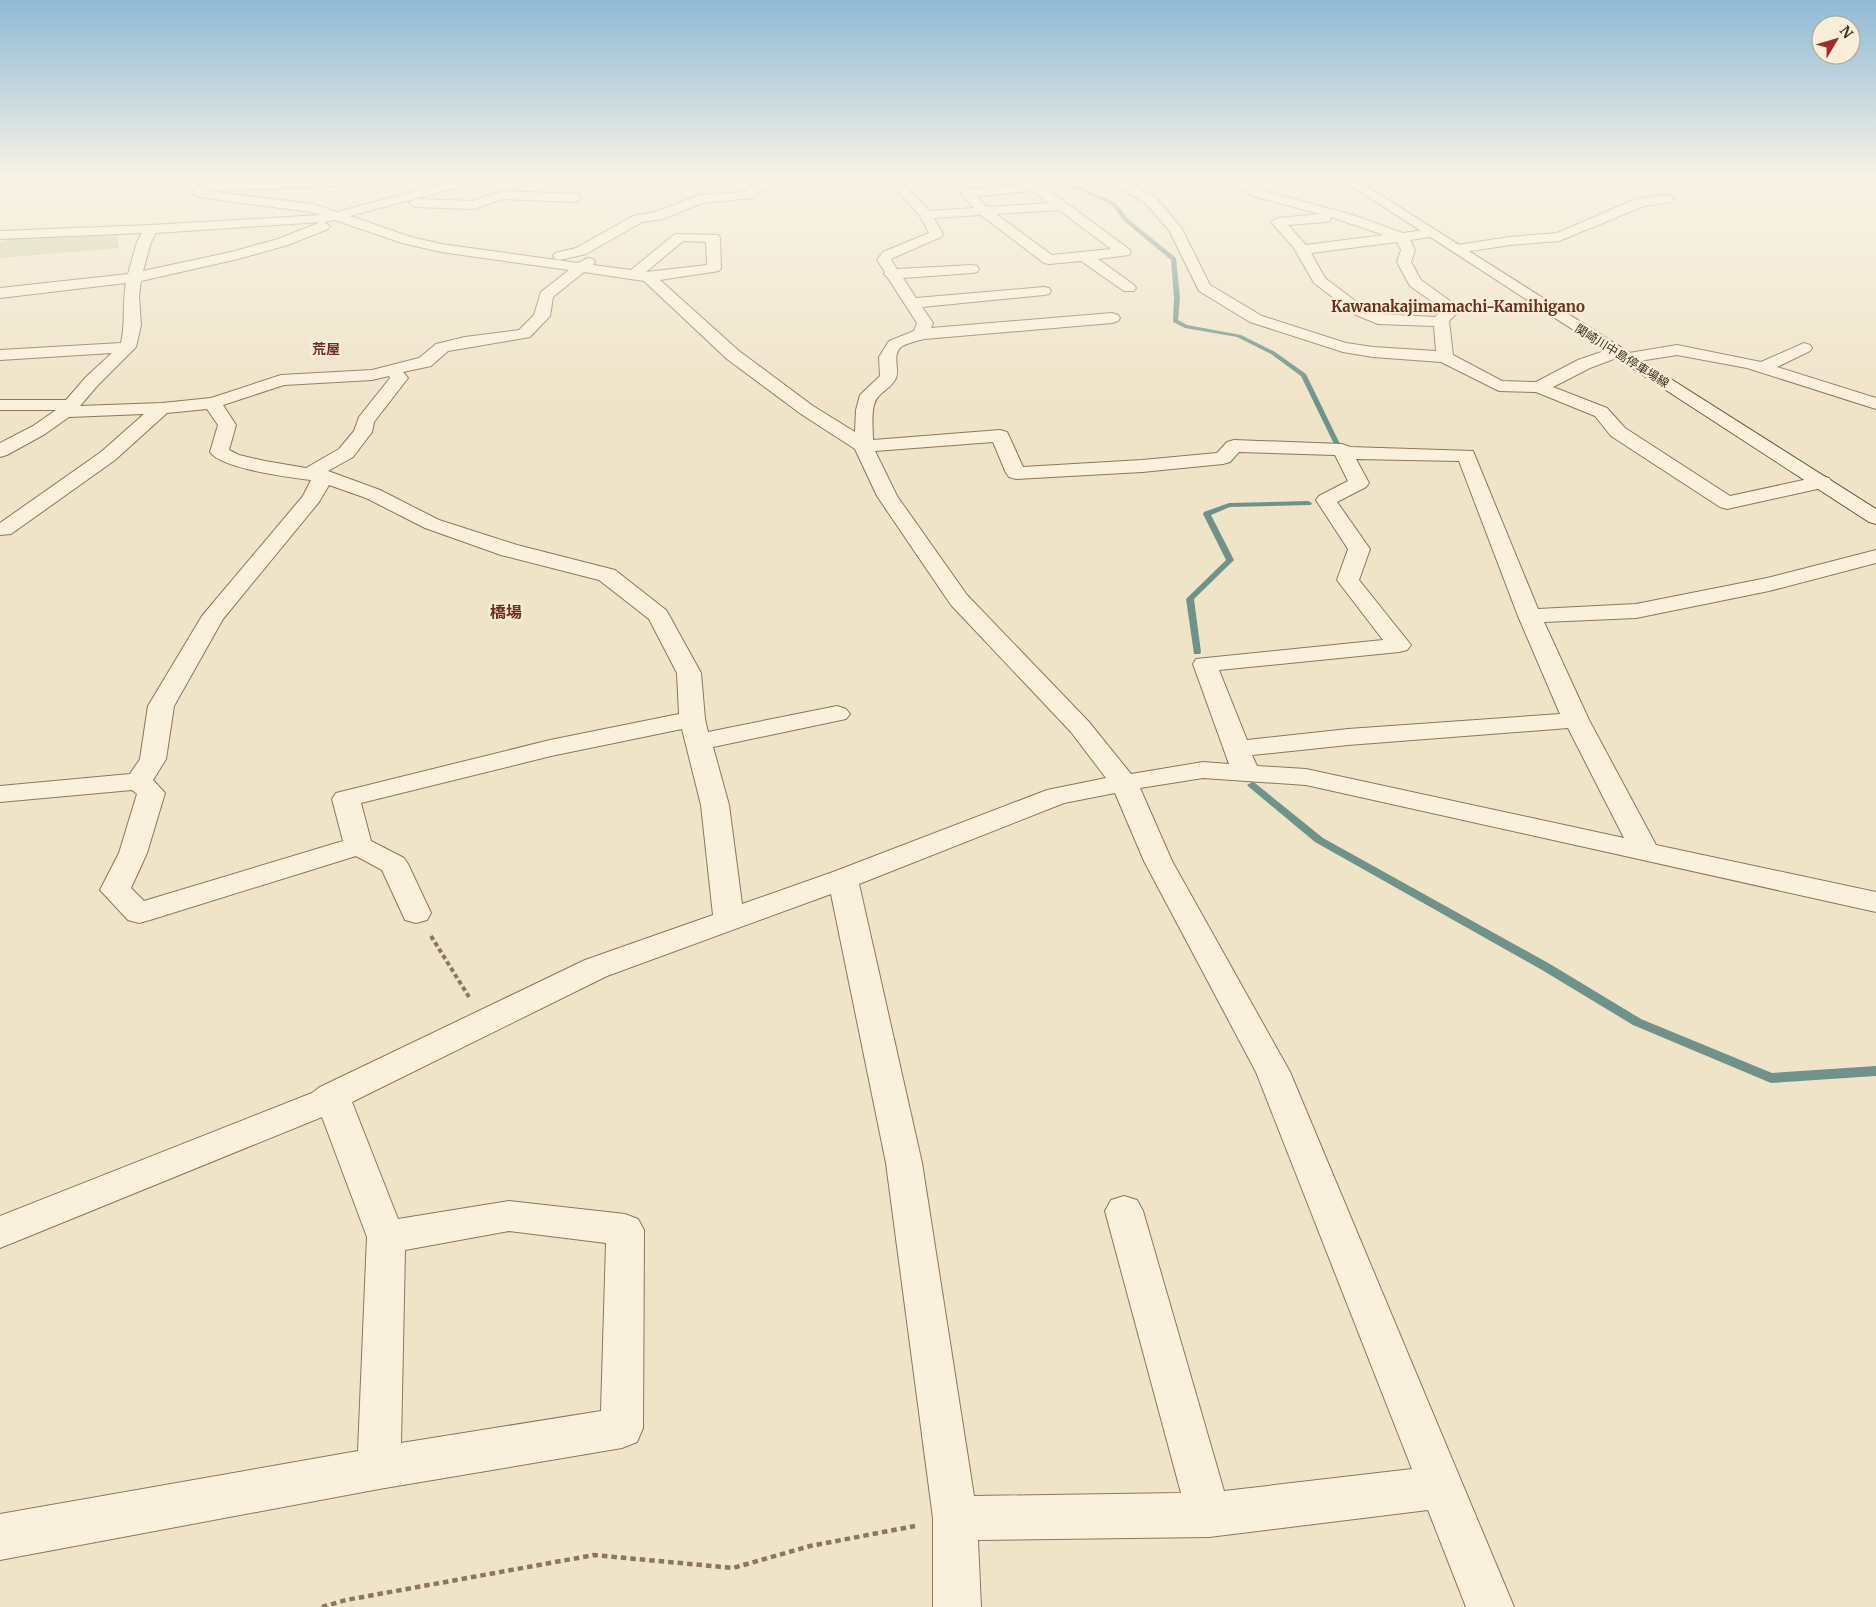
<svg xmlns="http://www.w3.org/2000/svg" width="1876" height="1607" font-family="Merriweather,'Noto Sans JP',serif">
	<rect width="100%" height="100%" fill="#f0e4c8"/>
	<path fill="#c9cf9b" d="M 117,235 L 119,248 L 0,258 L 0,242 L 10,239 Z"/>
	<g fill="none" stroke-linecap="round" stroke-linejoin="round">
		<g fill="#6f938a" fill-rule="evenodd">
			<path d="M 1051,177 L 1056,177 L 1116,203 L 1128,219 L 1176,258 L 1180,298 L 1178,320 L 1187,325 L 1241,335 L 1275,352 L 1306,374 L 1340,444 L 1339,445 L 1334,444 L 1301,376 L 1271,354 L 1237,337 L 1185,328 L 1173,322 L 1174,298 L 1171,260 L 1124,221 L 1112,205 Z"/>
			<path d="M 1308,501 L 1312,503 L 1311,505 L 1230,507 L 1211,515 L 1234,560 L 1194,599 L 1201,652 L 1200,654 L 1194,654 L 1186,599 L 1226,560 L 1203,514 L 1204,512 L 1229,503 Z"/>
			<path d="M 1252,782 L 1255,783 L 1323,838 L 1550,964 L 1641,1019 L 1772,1073 L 1876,1066 L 1876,1076 L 1771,1083 L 1633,1025 L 1542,970 L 1315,842 L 1249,787 L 1247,785 Z"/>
		</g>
		<defs>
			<g id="minor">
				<path d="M 333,177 L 346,177 L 339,185 L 335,186 L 208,191 L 313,204 L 337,212 L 468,177 L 487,177 L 485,180 L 350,216 L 411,237 L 441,244 L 578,263 L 588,258 L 593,259 L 595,262 L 593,265 L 631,270 L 675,234 L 718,235 L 720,238 L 721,268 L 719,271 L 660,280 L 739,351 L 813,406 L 855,432 L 856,410 L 860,395 L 880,376 L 879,357 L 889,341 L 914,331 L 917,323 L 888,278 L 884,274 L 885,272 L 877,260 L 883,252 L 929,233 L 920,216 L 886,177 L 898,177 L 929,211 L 974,208 L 961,193 L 963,190 L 1036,183 L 1040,184 L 1129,249 L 1131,252 L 1129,255 L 1098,259 L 1134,285 L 1136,288 L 1134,291 L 1124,291 L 1081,261 L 1049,264 L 1044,263 L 981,215 L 934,218 L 943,234 L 941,237 L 893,258 L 891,260 L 897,269 L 972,265 L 977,266 L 979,269 L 977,272 L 972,273 L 903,278 L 916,298 L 1044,287 L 1049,288 L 1051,291 L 1049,294 L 1044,295 L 922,307 L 933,323 L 931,328 L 1112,313 L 1118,315 L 1120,318 L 1118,321 L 1112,323 L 924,339 C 917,341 907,343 901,347 C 891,356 901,370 895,380 C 890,388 883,391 878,397 C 870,406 873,428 873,440 L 1000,430 L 1007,432 L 1009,436 L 1023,467 L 1142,460 L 1217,453 L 1227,442 L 1234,440 L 1342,444 L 1350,447 L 1473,451 L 1538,609 L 1636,604 L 1767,578 L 1876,550 L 1876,563 L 1769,591 L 1636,618 L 1544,622 L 1589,720 L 1656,845 L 1876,892 L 1876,912 L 1306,785 L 1203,778 L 1140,788 L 1172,861 L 1290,1072 L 1514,1607 L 1466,1607 L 1428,1510 L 1209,1537 L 978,1540 L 981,1607 L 933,1607 L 933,1518 L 886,1163 L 831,894 L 607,976 L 352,1102 L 398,1219 L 509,1201 L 625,1214 L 638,1219 L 644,1230 L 643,1428 L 637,1442 L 622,1448 L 379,1489 L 0,1560 L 0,1514 L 358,1451 L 367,1237 L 322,1117 L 0,1248 L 0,1216 L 312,1093 L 320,1087 L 585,960 L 713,915 L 701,805 L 682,729 L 551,756 L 361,803 L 371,841 L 404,858 L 408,864 L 431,913 L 427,920 L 416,923 L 405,920 L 382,870 L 356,856 L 150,920 L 139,923 L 128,920 L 100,890 L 119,853 L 137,794 L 132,790 L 0,802 L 0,786 L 130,774 L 140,759 L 148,706 L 202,616 L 303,496 L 311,480 C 289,477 222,469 210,452 L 218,425 L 207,409 L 167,413 L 115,460 L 11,534 L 0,535 L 0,523 L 101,452 L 144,414 L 69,417 L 45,434 L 7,455 L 0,457 L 0,443 L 33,426 L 56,410 L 0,410 L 0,400 L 66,400 L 86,377 L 112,353 L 0,360 L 0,350 L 121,343 C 126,321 122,305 126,283 L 0,298 L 0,288 L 128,274 L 137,242 L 142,233 L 0,239 L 0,231 L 151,225 L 320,215 L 311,212 L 198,197 L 192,193 L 200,184 L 204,183 L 332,178 ZM 1033,191 L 1049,203 L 987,207 L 977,196 ZM 1059,210 L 1111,249 L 1052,255 L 996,214 ZM 335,220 L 402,243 L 441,252 L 569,270 L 541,292 L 534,315 L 519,330 L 465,337 L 436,344 L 419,358 L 372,370 L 281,375 L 211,398 L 162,403 L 80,406 L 98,385 L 136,347 L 141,325 L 139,296 L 141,281 L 238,259 L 288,245 L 328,229 L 330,226 L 324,222 ZM 321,222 L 278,239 L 231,252 L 143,271 L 151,242 L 156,233 ZM 683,241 L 706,242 L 707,265 L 646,272 ZM 584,272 L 644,281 L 727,359 L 801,414 L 855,449 L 877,496 L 951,605 L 1071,732 L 1106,778 L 1047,790 L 833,872 L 742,904 L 729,805 L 713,747 L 846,719 L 850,714 L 846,709 L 837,706 L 708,732 L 705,719 L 701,673 L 669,615 L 666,610 L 615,570 L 517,545 L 439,520 L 380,490 L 328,471 L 353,457 L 372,432 L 374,422 L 408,378 L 403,372 L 431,366 L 448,351 L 530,337 L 550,316 L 553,297 ZM 389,376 L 390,378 L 359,417 L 354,431 L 339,449 L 306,468 L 265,461 L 239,455 L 229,450 L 236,425 L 223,405 L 284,385 L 372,380 ZM 993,442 L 1006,473 L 1009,477 L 1016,479 L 1142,472 L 1223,464 L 1230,462 L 1239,452 L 1335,455 L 1348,481 L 1319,496 L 1316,500 L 1348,549 L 1337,580 L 1383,640 L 1196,659 L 1193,664 L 1229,764 L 1203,762 L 1131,774 L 1089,722 L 967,595 L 897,496 L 875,451 ZM 1356,459 L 1459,461 L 1518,616 L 1560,714 L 1348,729 L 1247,740 L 1219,670 L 1399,652 L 1407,650 L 1411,645 L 1359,580 L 1370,549 L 1337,502 L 1366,487 L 1369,483 ZM 329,485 L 366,498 L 425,528 L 501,555 L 599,580 L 649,619 L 677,673 L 679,714 L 550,740 L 336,793 L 332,799 L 343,841 L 144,901 L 131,888 L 147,853 L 165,793 L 153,780 L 166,759 L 174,706 L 223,619 L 319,502 ZM 1568,728 L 1624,838 L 1306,769 L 1257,766 L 1252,755 L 1348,745 ZM 1115,793 L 1144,861 L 1256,1072 L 1412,1469 L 1224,1491 L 1143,1211 L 1137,1200 L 1124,1196 L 1111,1200 L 1105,1211 L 1181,1493 L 974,1496 L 922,1163 L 859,884 L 1064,803 ZM 509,1231 L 606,1243 L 601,1411 L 401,1443 L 405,1250 Z"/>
				<path d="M 777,177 L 788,177 L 789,179 L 787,182 L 759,190 L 753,198 L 702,203 L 663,219 L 642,222 L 586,254 L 560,260 L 555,259 L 553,256 L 555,253 L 576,248 L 633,216 L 655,212 L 700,195 L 745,192 L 751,184 Z"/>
				<path d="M 1103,177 L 1117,177 L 1156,198 L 1182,229 L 1210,285 L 1262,316 L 1346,343 L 1373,347 L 1436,351 L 1434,326 L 1378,324 L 1356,315 L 1314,283 L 1294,248 L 1271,222 L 1278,218 L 1320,214 L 1253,196 L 1226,177 L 1240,177 L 1261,190 L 1353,215 L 1403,233 L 1431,229 L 1436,230 L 1438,233 L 1436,236 L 1410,240 L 1415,250 L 1411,262 L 1421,280 L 1461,309 L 1449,321 L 1453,355 L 1502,381 L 1536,382 L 1578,360 L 1616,347 L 1622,349 L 1624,352 L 1623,354 L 1677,345 L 1761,362 L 1804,343 L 1810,345 L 1812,348 L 1810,351 L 1777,367 L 1876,398 L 1876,409 L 1747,368 L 1677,355 L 1626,363 L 1620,362 L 1619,357 L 1590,368 L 1553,387 L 1607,408 L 1625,428 L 1730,496 L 1822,476 L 1829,478 L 1832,482 L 1829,486 L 1822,488 L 1727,509 L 1720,507 L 1611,436 L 1595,416 L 1536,392 L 1499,391 L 1441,362 L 1373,357 L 1343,352 L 1250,322 L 1199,291 L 1169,230 L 1146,204 ZM 1331,217 L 1384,235 L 1306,245 L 1288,225 L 1325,222 L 1330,221 ZM 1397,242 L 1401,250 L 1397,262 L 1410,286 L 1443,309 L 1435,317 L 1380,314 L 1366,309 L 1325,278 L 1311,253 Z"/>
				<path d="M 1846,177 L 1876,177 L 1876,184 L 1852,181 Z"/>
				<path d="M 502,191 L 576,194 L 582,198 L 576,202 L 503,199 L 474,209 L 415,207 L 409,203 L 415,199 L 473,201 Z"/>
				<path d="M 1667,195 L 1671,196 L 1673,199 L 1671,202 L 1644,206 L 1559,241 L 1510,245 L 1457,253 L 1450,249 L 1457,245 L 1510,237 L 1557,233 L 1636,199 Z"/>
			</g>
			<path id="secondary" d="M 1338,177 L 1352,177 L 1876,509 L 1876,524 L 1869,522 Z"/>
		</defs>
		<use href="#minor" stroke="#8d765c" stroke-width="2"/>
		<use href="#secondary" stroke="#6f573f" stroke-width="2"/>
		<path stroke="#8d765c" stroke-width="4" stroke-dasharray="4.5 3" stroke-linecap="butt" d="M 431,936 L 469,997"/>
		<path stroke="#8d765c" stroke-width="4.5" stroke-dasharray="5.5 4" stroke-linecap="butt" d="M 322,1607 L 346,1600 L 594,1555 L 733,1568 L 810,1546 L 915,1526"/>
		<use href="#minor" fill="#faf1dc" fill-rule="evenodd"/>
		<use href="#secondary" fill="#faf1dc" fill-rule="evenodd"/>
	</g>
	<linearGradient id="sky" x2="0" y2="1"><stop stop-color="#8fbad6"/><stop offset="0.44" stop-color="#f8f3e6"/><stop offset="1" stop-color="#f8f3e6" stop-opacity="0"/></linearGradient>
	<rect width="1876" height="402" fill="url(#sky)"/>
	<g text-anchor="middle" stroke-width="5" stroke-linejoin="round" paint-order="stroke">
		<g font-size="12" fill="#3d2e20" stroke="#f7eed8">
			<text transform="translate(1622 356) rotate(32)" y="4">関崎川中島停車場線</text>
		</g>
		<g font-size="14" font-weight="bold" fill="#6b2e1e" stroke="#f7eed8">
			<text x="326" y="354">荒屋</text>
		</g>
		<g font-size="15" font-weight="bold" fill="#6b2e1e" stroke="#f7eed8">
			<text x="1458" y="312">Kawanakajimamachi-Kamihigano</text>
		</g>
		<g font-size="16" font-weight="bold" fill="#6b2e1e" stroke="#f7eed8">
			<text x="506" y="618">橋場</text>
		</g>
	</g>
	<g transform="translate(1836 40) rotate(52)"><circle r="24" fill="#f7eed8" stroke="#ada18e"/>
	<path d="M0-4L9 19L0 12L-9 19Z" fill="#9e2a2b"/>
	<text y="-8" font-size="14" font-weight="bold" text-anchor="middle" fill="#3d2e20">N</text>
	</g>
</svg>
